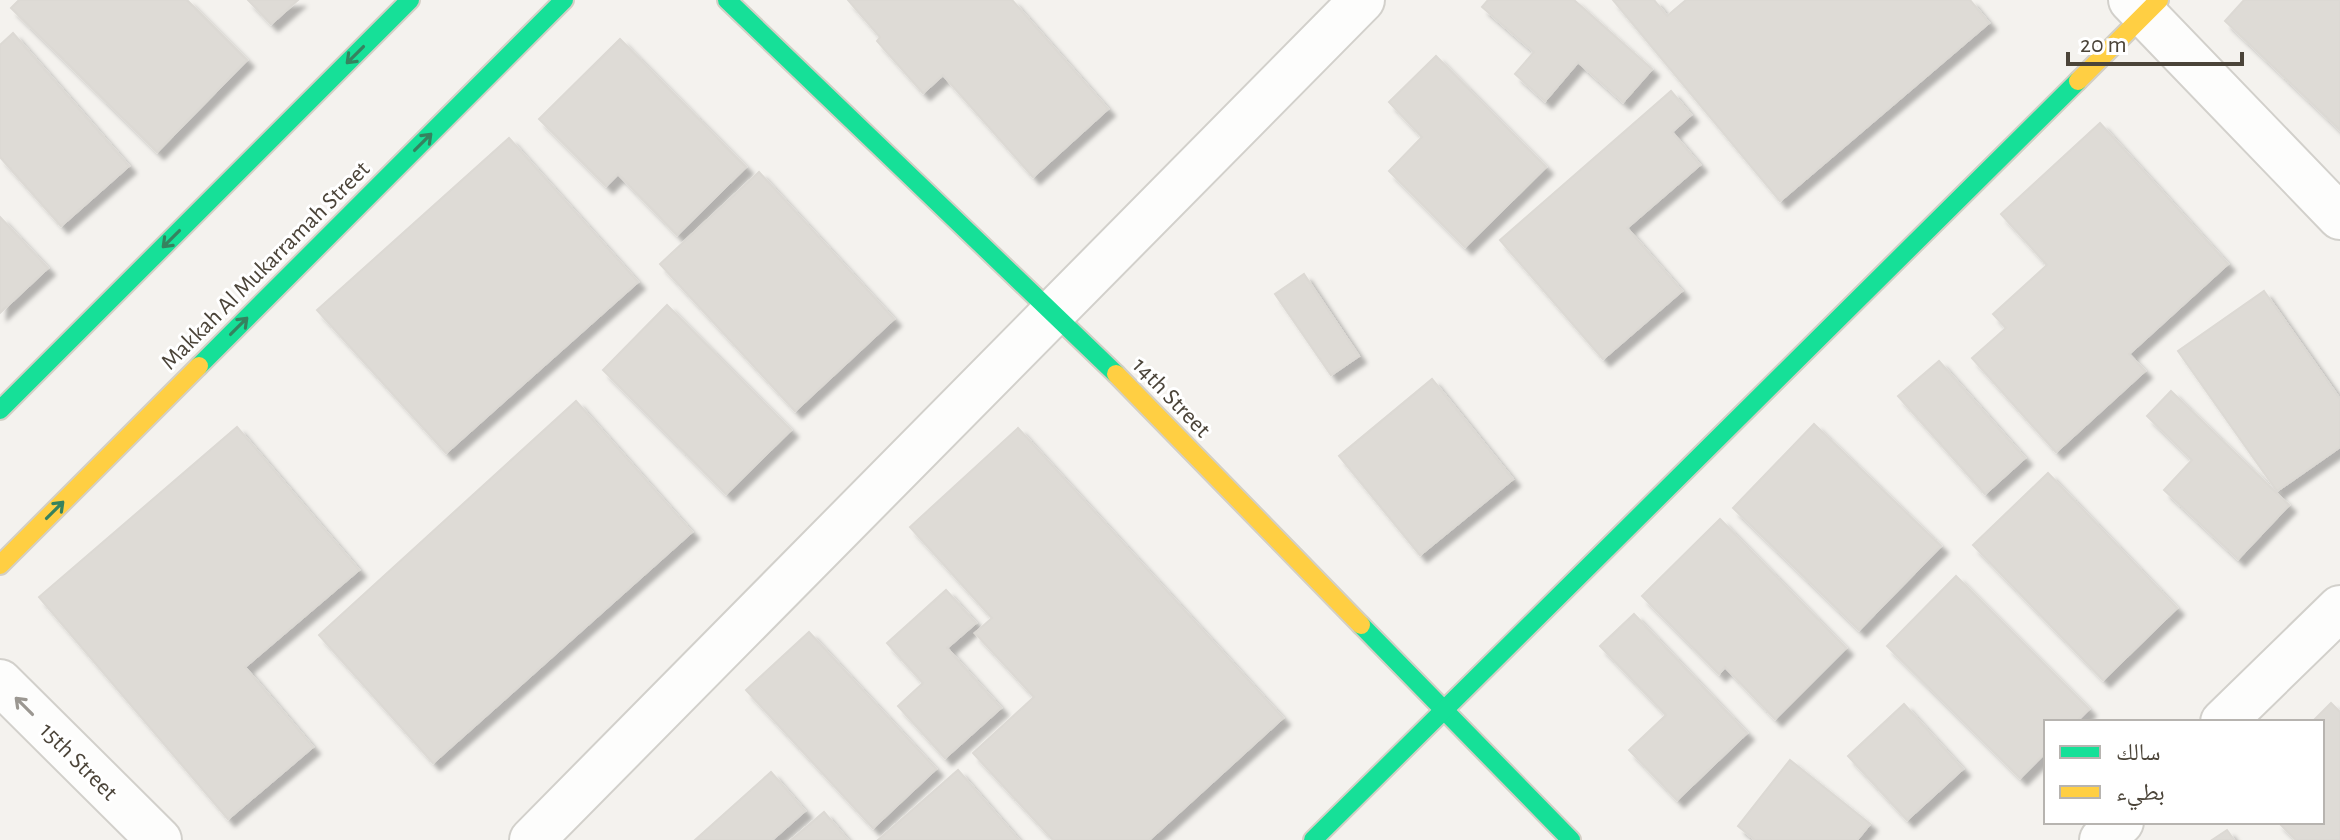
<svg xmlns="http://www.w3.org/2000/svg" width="2340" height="840" font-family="'Alegreya Sans','Noto Naskh Arabic',sans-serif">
	<defs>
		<filter id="shadow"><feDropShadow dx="7" dy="7" stdDeviation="2" flood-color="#0004"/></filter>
	</defs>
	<rect width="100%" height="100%" fill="#f4f2ee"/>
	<g fill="#dedbd6" stroke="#dcd9d4" stroke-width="2" filter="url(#shadow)">
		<path d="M 19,0 L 187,0 L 247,60 L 157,152 L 11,8 Z"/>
		<path d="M 248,0 L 298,0 L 271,24 Z"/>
		<path d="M 848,0 L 1012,0 L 1108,109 L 1033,177 L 943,75 L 923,93 L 877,41 L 880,37 Z"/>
		<path d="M 1488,0 L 1574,0 L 1652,69 L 1623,102 L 1578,62 L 1545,101 L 1515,74 L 1534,52 L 1482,7 Z"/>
		<path d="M 1613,0 L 1654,0 L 1667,16 L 1686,0 L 1970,0 L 1989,23 L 1780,201 Z"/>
		<path d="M 2244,0 L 2340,0 L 2340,130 L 2225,21 Z"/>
		<path d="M 13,33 L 129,166 L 61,226 L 0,157 L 0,45 Z"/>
		<path d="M 620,39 L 746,167 L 677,235 L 618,174 L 606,186 L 539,119 Z"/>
		<path d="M 1436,56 L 1546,167 L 1465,247 L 1389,171 L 1422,137 L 1389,102 Z"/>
		<path d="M 1671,91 L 1691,115 L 1672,132 L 1700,165 L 1627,228 L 1682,291 L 1603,359 L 1500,240 Z"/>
		<path d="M 2100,123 L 2228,264 L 2129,354 L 2145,371 L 2056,452 L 1972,358 L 2006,328 L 1993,314 L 2047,265 L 2001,214 Z"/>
		<path d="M 509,138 L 638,282 L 446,453 L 317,310 Z"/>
		<path d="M 759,172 L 894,319 L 795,411 L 660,264 Z"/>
		<path d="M 0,217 L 48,268 L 0,313 Z"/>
		<path d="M 1304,274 L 1359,356 L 1331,375 L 1275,294 Z"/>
		<path d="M 2264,291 L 2340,399 L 2340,447 L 2277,491 L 2178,351 Z"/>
		<path d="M 667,305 L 791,430 L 726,494 L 603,370 Z"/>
		<path d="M 1939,361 L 2025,458 L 1985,494 L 1898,396 Z"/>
		<path d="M 1432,379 L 1513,479 L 1420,555 L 1339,456 Z"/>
		<path d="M 2171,391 L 2289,505 L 2238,559 L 2164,490 L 2192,460 L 2147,416 Z"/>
		<path d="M 576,401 L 692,532 L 433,763 L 319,635 Z"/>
		<path d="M 1814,424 L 1941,546 L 1859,630 L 1733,508 Z"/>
		<path d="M 237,427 L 359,570 L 245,667 L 313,747 L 228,819 L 39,597 Z"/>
		<path d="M 1018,428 L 1283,718 L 1149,840 L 1053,840 L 973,753 L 1034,697 L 975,633 L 992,618 L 910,527 Z"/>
		<path d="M 2048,473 L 2177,608 L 2103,680 L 1973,545 Z"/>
		<path d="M 1720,519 L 1846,648 L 1775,719 L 1725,667 L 1719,674 L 1642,596 Z"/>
		<path d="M 1956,576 L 2089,709 L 2076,722 L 2046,722 L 2046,752 L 2020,778 L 1887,646 Z"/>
		<path d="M 946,590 L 976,623 L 947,648 L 1001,708 L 945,758 L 898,706 L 923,683 L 887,643 Z"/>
		<path d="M 1634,614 L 1747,733 L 1677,800 L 1629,750 L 1666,715 L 1600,646 Z"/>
		<path d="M 809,632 L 936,769 L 873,828 L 746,690 Z"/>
		<path d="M 2331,703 L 2340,712 L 2340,840 L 2296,840 L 2278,822 L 2322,822 L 2322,722 L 2312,722 Z"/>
		<path d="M 1904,704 L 1963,769 L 1907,820 L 1848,756 Z"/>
		<path d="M 1790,760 L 1870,824 L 1857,840 L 1755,840 L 1738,826 Z"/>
		<path d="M 958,770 L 1019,840 L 878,840 Z"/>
		<path d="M 771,772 L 805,811 L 772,840 L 695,840 Z"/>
		<path d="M 824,812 L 848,840 L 791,840 Z"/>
		<path d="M 2227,830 L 2234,840 L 2212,840 Z"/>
	</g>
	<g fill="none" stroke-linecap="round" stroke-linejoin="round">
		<defs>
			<g id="street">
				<path d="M 2131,0 L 2340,217"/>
				<path d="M 0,682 L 159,840"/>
				<path d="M 2223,722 L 2340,608"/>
				<path d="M 532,840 L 1362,0"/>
				<path d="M 2102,840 L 2121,822"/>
			</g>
			<g id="fast">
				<path d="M 727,0 L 1116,374"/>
				<path d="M 199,366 L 564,0"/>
				<path d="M 0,410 L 410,0"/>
				<path d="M 1361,625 L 1571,840"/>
				<path d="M 1313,840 L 2078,81"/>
			</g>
			<g id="slow">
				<path d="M 2078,81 L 2159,0"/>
				<path d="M 1116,374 L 1361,625"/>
				<path d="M 0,565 L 199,366"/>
			</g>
		</defs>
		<use href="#street" stroke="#d2d0cb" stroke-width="48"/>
		<use href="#fast" stroke="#d3cfc5" stroke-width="22"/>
		<use href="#slow" stroke="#d3cfc5" stroke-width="22"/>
		<use href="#street" stroke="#fdfdfc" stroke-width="44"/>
		<use href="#fast" stroke="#16e098" stroke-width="18"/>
		<use href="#slow" stroke="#ffcf43" stroke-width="18"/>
	</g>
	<defs><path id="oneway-shaft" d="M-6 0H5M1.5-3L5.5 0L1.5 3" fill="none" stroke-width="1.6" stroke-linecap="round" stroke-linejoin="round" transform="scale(2)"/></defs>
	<g stroke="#36825f">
		<use href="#oneway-shaft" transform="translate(355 55) rotate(135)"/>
		<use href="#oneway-shaft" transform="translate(423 142) rotate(-45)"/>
		<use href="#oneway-shaft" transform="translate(171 239) rotate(135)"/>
		<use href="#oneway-shaft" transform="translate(239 326) rotate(-45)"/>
		<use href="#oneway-shaft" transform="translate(55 510) rotate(-45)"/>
	</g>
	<use stroke="#9b9791" href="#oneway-shaft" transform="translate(24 706) rotate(-135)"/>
	<g text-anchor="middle" stroke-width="6" stroke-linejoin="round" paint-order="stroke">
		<g font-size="24" fill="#4b4439" stroke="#fff">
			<text transform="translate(265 265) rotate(-45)" y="8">Makkah Al Mukarramah Street</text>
			<text transform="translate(1172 397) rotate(46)" y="8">14th Street</text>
			<text transform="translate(79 761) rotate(45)" y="8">15th Street</text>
		</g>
	</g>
	<rect x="2044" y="720" width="280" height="104" fill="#ffffff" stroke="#b7b4b0" stroke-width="2"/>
	<rect x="2060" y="746" width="40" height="12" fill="#16e098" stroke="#b7b4b0" stroke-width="2"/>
	<text x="2116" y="760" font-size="24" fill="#4b4439">سالك</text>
	<rect x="2060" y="786" width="40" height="12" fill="#ffcf43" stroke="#b7b4b0" stroke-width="2"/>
	<text x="2116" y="800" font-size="24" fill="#4b4439">بطيء</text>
	<path d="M2068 52v12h174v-12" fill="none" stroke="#4b4439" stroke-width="4"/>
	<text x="2080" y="52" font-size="24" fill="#4b4439" stroke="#ffffff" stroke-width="6" paint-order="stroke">20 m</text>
</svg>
